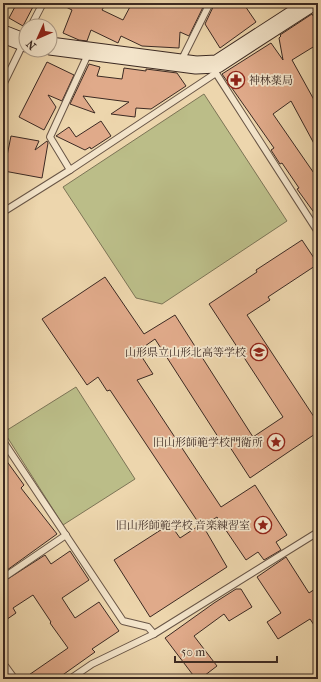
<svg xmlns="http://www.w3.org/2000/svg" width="321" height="682" font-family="'IM FELL French Canon','Noto Serif JP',serif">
	<rect width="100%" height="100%" fill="#edd6ad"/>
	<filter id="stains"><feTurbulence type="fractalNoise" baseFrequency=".005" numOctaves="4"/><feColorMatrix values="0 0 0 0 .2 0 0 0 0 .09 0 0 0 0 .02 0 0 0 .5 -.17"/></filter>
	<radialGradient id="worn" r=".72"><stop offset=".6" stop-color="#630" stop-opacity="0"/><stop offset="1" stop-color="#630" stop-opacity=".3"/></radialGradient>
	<g fill="#bbbd88" stroke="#7c7456">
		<path d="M 204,94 L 287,221 L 162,304 L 136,298 L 63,187 Z"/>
		<path d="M 76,387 L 135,479 L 63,525 L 4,432 Z"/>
	</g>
	<g fill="#e0aa8a" stroke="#3c2a23">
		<path d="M 17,3 L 35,3 L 23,26 L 9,18 Z"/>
		<path d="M 58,3 L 106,3 L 102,10 L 123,20 L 132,3 L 156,3 L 165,7 L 167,3 L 205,3 L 189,36 L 180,32 L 179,48 L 142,46 L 121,36 L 118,43 L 91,30 L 87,41 L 79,40 L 63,33 L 72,10 Z"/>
		<path d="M 215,3 L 243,3 L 256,22 L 220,48 L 205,24 Z"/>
		<path d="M 312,14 L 318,24 L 318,44 L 292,60 L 318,107 L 318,151 L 291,101 L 273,114 L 318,179 L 318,218 L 297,189 L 299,188 L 282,163 L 280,164 L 271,150 L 274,148 L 222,74 L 271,43 L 283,60 L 279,38 L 281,36 L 280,35 Z"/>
		<path d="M 47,62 L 74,75 L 62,101 L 48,95 L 56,107 L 44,130 L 19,117 Z"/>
		<path d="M 89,64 L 100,67 L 97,76 L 122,79 L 124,68 L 146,71 L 146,69 L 177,73 L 186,86 L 151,109 L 136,108 L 135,117 L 111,114 L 129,102 L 83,96 L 95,113 L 70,104 Z"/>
		<path d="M 101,121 L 111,136 L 91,149 L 90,147 L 85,150 L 56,136 L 69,127 L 76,137 Z"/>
		<path d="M 11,136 L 39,141 L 35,150 L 47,141 L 48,143 L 42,178 L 4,171 Z"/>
		<path d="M 302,240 L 318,264 L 268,297 L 270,300 L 247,315 L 318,423 L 318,432 L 250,478 L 226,441 L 222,443 L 155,339 L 138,351 L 153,374 L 137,380 L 221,507 L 255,485 L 287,535 L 276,542 L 281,550 L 264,560 L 258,552 L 246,560 L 217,517 L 203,526 L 227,567 L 150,617 L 114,560 L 170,524 L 180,538 L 200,525 L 110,390 L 107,391 L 98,377 L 87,385 L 42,319 L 105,277 L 144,334 L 175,315 L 253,437 L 283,417 L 209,304 L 257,272 L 256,270 Z"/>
		<path d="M 3,456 L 24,485 L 21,488 L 57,534 L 3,573 Z"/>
		<path d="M 70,551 L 89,580 L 62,598 L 75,618 L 99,602 L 119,631 L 92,649 L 95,652 L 57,679 L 23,679 L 68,648 L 50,623 L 51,622 L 33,595 L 13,608 L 16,613 L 3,622 L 3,582 L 45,555 L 51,564 Z"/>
		<path d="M 286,557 L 309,593 L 318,587 L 318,631 L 310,619 L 278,639 L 267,622 L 281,613 L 257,577 Z"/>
		<path d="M 236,589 L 241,589 L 252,607 L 229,621 L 224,614 L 194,636 L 217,666 L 200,679 L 196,679 L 165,638 L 214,603 Z"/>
	</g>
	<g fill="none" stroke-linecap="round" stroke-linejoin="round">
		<defs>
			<g id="lane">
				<path d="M 31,26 L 43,3"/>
				<path d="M 181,61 L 210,3"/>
				<path d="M 214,70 L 318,232"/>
				<path d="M 3,85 L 23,44"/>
				<path d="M 70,170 L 50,137 L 89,52"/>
				<path d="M 3,212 L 70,170 L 216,73"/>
				<path d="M 3,441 L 123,621 L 148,627 L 154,634"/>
				<path d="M 3,578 L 66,535"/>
				<path d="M 70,679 L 92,664 L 154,634 L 318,532"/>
			</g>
			<path id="street" d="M 3,668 L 11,679"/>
			<g id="secondary">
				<path d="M 3,34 L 26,43"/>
				<path d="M 50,46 L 196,65 L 217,64 L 311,3"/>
			</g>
		</defs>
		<use href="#lane" stroke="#685546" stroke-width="8"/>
		<use href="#street" stroke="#685546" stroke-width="14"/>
		<use href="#secondary" stroke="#3c2a23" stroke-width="19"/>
		<use href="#lane" stroke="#f3e4ca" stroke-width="6"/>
		<use href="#street" stroke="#f3e4ca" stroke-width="12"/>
		<use href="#secondary" stroke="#f3e4ca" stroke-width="17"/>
	</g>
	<defs>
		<symbol id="pharmacy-ring" viewBox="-11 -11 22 22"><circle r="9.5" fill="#f3e4ca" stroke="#8f2418" stroke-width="1.5"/><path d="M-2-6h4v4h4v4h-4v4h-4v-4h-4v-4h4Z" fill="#8f2418"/></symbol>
		<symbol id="school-ring" viewBox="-11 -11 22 22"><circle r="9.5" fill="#f3e4ca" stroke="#8f2418" stroke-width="1.5"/><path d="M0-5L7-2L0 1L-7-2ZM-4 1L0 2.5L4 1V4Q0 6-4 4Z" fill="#8f2418"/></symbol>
		<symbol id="sight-ring" viewBox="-11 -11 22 22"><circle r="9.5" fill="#f3e4ca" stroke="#8f2418" stroke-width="1.5"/><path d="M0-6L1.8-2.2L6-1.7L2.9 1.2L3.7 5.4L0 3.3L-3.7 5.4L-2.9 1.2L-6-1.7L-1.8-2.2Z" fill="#8f2418"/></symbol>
	</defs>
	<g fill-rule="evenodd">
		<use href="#pharmacy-ring" x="226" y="70" width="20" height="20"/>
		<use href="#school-ring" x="249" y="342" width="20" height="20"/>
		<use href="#sight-ring" x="266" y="432" width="20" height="20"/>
		<use href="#sight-ring" x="253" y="515" width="20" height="20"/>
	</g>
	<g text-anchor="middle" stroke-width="3.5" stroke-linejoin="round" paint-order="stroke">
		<g font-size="11" fill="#3c2a23" stroke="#f3e4ca" text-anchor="end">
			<text x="249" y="84" text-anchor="start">神林薬局</text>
			<text x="246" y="356">山形県立山形北高等学校</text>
			<text x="263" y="446">旧山形師範学校門衛所</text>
			<text x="250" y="529">旧山形師範学校 音楽練習室</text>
		</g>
	</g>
	<rect width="321" height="682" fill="none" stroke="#edd6ad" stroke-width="16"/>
	<rect x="4" y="4" width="313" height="674" fill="none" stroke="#3c2a23" stroke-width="2"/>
	<rect x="8" y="8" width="305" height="666" fill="none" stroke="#3c2a23"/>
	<g transform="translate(38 38) rotate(225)"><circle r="19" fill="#f3e4ca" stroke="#aa9a87"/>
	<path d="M0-3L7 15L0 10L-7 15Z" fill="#8f2418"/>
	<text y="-6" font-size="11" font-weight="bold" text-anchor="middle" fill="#3c2a23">N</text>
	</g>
	<path d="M175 656v6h102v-6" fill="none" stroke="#3c2a23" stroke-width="2"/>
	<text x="181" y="656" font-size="12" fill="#3c2a23" stroke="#f3e4ca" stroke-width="3" paint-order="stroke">50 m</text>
	<rect width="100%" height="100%" filter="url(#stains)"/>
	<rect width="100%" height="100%" fill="url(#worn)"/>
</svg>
